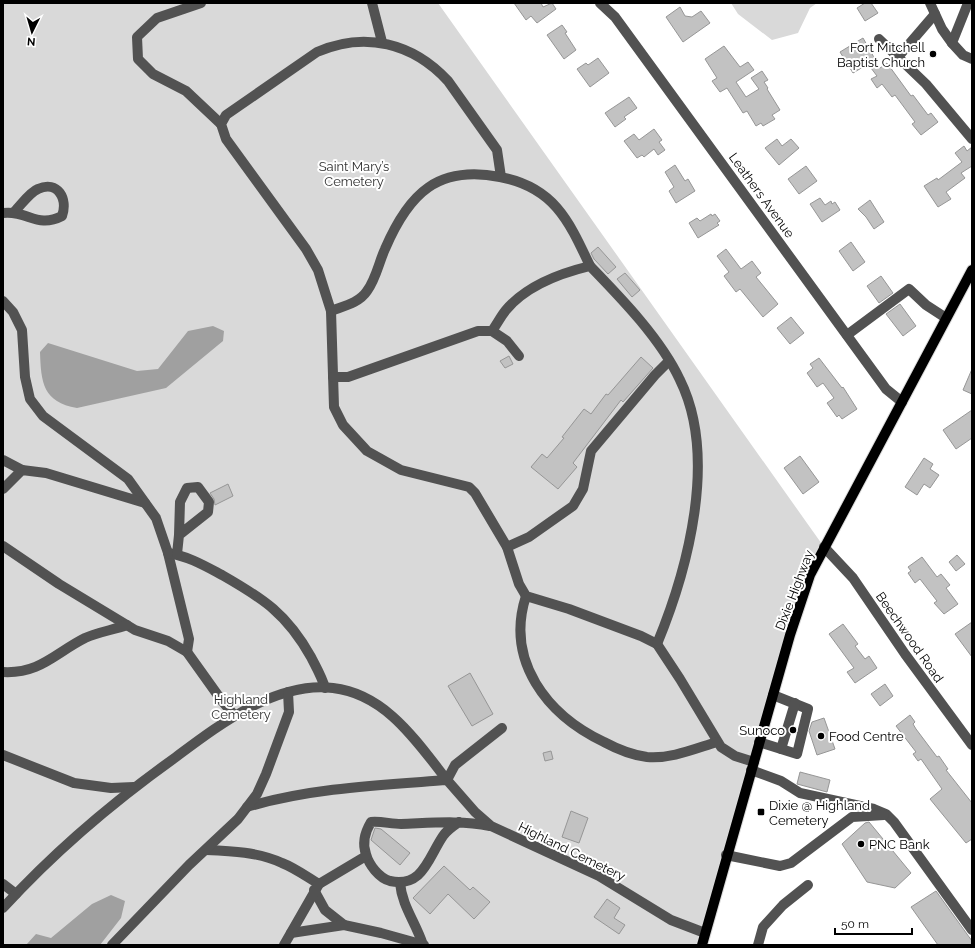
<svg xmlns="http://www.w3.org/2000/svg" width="975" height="948" font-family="Raleway,sans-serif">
	<rect width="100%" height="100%" fill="#fff"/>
	<g fill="#d9d9d9">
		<path d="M 3,3 L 438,3 L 824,547 L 810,575 L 702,945 L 3,945 Z"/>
		<path d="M 731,3 L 817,3 L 810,8 L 798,33 L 772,40 L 738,14 Z"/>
	</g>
	<g fill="#a0a0a0">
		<path d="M 213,326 L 224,331 L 223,341 L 166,388 L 77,408 C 43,402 41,383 40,352 L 48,343 L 137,371 L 158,369 L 188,331 Z"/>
		<path d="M 111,895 L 125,901 L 121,918 L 100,945 L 26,945 L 36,934 L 51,938 L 92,904 Z"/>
	</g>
	<g fill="#c2c2c2" stroke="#969696">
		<path d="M 514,3 L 541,3 L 543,7 L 552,3 L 556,9 L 537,23 L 531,16 L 526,20 Z"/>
		<path d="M 865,3 L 871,3 L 878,13 L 865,21 L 857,8 Z"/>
		<path d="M 680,7 L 685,16 L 692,17 L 701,11 L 710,23 L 683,42 L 666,17 Z"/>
		<path d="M 562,25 L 567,32 L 565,33 L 576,50 L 564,59 L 547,35 Z"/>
		<path d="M 863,38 L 880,68 L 887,63 L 911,96 L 913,95 L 928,115 L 931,113 L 938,122 L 921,135 L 912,124 L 915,122 L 895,95 L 892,97 L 882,84 L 877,88 L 871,79 L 877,76 L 868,64 L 853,73 L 840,52 Z"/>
		<path d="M 724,46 L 740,67 L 748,62 L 754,70 L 736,82 L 746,97 L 759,89 L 751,78 L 762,71 L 768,80 L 764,82 L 768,88 L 767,89 L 780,110 L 772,115 L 775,119 L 763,126 L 761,123 L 756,126 L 747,111 L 743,113 L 727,88 L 720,92 L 712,81 L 717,78 L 705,59 Z"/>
		<path d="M 598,58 L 609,73 L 590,87 L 577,69 L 586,63 L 588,65 Z"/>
		<path d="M 629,97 L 637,108 L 624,117 L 626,119 L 615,127 L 605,113 Z"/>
		<path d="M 654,129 L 662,140 L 659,142 L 665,150 L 658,155 L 654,149 L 644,157 L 642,155 L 637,158 L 624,141 L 634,134 L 639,140 Z"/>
		<path d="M 777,139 L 782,146 L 791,139 L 799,148 L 779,165 L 765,148 Z"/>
		<path d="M 964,146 L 967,151 L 972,147 L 972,166 L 961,173 L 965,178 L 946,192 L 951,199 L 938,207 L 924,186 L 937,178 L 938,180 L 962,162 L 955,153 Z"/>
		<path d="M 675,165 L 685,181 L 688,179 L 695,191 L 676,203 L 669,191 L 674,187 L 665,172 Z"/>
		<path d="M 806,166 L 817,181 L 799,194 L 788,179 Z"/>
		<path d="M 820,198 L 825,205 L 831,201 L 832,204 L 835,202 L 840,210 L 822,222 L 810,204 Z"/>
		<path d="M 870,200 L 884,222 L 874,229 L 866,217 L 858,209 Z"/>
		<path d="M 711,214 L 712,216 L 715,214 L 720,221 L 717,223 L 719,225 L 698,238 L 689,223 L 697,218 L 700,221 Z"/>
		<path d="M 851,242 L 865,262 L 853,271 L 839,251 Z"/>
		<path d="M 598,247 L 616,267 L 608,274 L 594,259 L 591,253 Z"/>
		<path d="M 726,249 L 741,269 L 752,261 L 761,273 L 756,277 L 778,304 L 763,317 L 740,289 L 736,292 L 724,276 L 729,272 L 717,256 Z"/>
		<path d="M 625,273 L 640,290 L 632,297 L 617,279 Z"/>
		<path d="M 881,276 L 893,293 L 879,303 L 867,286 Z"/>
		<path d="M 900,304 L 916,326 L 903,336 L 886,314 Z"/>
		<path d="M 791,317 L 804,333 L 790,344 L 777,328 Z"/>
		<path d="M 509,356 L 513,364 L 505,368 L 500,361 Z"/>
		<path d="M 641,357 L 653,368 L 623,402 L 621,400 L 573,463 L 577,467 L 558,489 L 531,467 L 542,454 L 547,458 L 564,438 L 562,437 L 584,409 L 591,414 L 606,394 L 608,395 Z"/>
		<path d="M 819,358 L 842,388 L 843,387 L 857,409 L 842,419 L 839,415 L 837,417 L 827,403 L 834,398 L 823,383 L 817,387 L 807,373 L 813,368 L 810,364 Z"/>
		<path d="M 972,369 L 972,394 L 963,390 Z"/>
		<path d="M 972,410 L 972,438 L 956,449 L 943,430 Z"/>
		<path d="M 800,456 L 819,482 L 803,494 L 784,468 Z"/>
		<path d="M 924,458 L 933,464 L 930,469 L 939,475 L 930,488 L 924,484 L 917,495 L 905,487 Z"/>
		<path d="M 228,484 L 233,496 L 215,505 L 214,499 L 210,493 Z"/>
		<path d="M 957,555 L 965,564 L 956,571 L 949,562 Z"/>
		<path d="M 922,557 L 937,577 L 941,574 L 950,585 L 946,588 L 958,604 L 944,614 L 934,603 L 937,601 L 920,579 L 915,583 L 908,573 L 911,571 L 908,567 Z"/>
		<path d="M 972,622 L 972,657 L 955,634 Z"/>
		<path d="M 843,624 L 858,644 L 855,646 L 865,659 L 869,656 L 877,668 L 855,683 L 847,672 L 854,668 L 829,634 Z"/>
		<path d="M 470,673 L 493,714 L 472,726 L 448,686 Z"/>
		<path d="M 885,684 L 893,696 L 880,706 L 871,694 Z"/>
		<path d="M 910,715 L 915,722 L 913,724 L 916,729 L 937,757 L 939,756 L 948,769 L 946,770 L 972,803 L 972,839 L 966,843 L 930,799 L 942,789 L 921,759 L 918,761 L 913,754 L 916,752 L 896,726 Z"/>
		<path d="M 824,718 L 835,749 L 817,755 L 809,731 L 812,722 Z"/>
		<path d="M 551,751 L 553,759 L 545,761 L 543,753 Z"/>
		<path d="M 800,772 L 830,780 L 827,792 L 797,784 Z"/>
		<path d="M 571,811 L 588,818 L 579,843 L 562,837 Z"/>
		<path d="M 869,822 L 911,873 L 895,888 L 867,882 L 842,844 L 865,823 Z"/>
		<path d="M 375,828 L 381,829 L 410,853 L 400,865 L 371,840 Z"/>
		<path d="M 444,866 L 470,890 L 473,887 L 490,902 L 474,919 L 448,894 L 430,914 L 413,898 Z"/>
		<path d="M 936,891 L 972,941 L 972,945 L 938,945 L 911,907 Z"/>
		<path d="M 607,899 L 620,908 L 614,918 L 625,925 L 619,934 L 594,917 Z"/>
	</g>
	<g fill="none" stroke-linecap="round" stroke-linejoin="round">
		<defs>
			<path id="major" d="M 702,945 L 790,635 L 810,575 L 972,270"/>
		</defs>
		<use href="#major" stroke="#dbdbdb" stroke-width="12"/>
		<g stroke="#525252" stroke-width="10">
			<path d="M 201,3 L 157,18 L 137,37 L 138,59 L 153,74 L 186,91 L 221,124"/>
			<path d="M 372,3 L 382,42"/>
			<path d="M 600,3 L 615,17 L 886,389 L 902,402"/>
			<path d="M 930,3 L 942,29 L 952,43"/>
			<path d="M 968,3 L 952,43 L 963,55 L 972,59"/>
			<path d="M 879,39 L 926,84 L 972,139"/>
			<path d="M 898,57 L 935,14"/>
			<path d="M 501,177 L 497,150 L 448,81 C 413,43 365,31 317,52 L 226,115 L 221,124 L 226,139 L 306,249 L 318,270 L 331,311 L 334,407 L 343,425 L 367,451 L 401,470 L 469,487 L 475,493 L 507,547 L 519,584 L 526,596 L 569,609 L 641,636 L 657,644 L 680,679 L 721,747 L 735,756 L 754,762"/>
			<path d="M 3,213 C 28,210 37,229 62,216 C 68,199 58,180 38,189 C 30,192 21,205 15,211"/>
			<path d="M 3,301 L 13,312 L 22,330 L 25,377 L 30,399 L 43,416 L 128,479 L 156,518 L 168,553 L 189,639 L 187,652"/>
			<path d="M 331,311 C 344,306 359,303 367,291 C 376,279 379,262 385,249 C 409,193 438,165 500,177 C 554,187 569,221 590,266"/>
			<path d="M 492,331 L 507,341 L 519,356"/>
			<path d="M 847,335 L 909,289 L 926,305 L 946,318"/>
			<path d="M 333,377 L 348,377 L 478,331 L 492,331 C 497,324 501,316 506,310 C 526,286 561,273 590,266 C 621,298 661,339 680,380 C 718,457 688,569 657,644"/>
			<path d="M 3,460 L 22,470"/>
			<path d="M 3,489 L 22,470 L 46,473 L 145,503"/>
			<path d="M 3,546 L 59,584 L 135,630 L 168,641 L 187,652 L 222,701 L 235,716"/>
			<path d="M 507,547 L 529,537 L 573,506 L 583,489 L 591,451 L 655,375 L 669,361"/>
			<path d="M 824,547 L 853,578 L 905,654 L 972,745"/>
			<path d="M 168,553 C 188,556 205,566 222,575 C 264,599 287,614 311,657 C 316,667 322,677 325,688"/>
			<path d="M 177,554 L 179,535 L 208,512 L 209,502 L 198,487 L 187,488 L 180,502 L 179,535"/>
			<path d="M 526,596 C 505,661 547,715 604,742 C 617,749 631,755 647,757 C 671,759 694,749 717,742"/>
			<path d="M 3,672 C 40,674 55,653 85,638 C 98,632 113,630 127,625"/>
			<path d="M 759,742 L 797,754 L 808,709 L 773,695"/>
			<path d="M 781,749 L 795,703"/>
			<path d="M 3,755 L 74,783 L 111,788 L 134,787"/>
			<path d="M 751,770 L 781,781 L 800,793 L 874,809 L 886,814 L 894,822 L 972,930"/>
			<path d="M 247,807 C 310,788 382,785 447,780 L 475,812 L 491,826 L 599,876 L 671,920 L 705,933"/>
			<path d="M 459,822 C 453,826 447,830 443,836 C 428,858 423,888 390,881 C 379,878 369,865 366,854 C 362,843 365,832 371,822 C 381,821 391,824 401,824 C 431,823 460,820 490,826"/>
			<path d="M 206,850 C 232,851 258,852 282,863 C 295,868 307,877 319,884"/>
			<path d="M 726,855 L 780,866 L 791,863 L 852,817 L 884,815"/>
			<path d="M 400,883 C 402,906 416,923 423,945"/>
			<path d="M 3,884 L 16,894"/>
			<path d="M 314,890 L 325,910 L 344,925"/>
			<path d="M 3,908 C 55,851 113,802 176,757 C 219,725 276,681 333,688 C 386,694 417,742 447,780 L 455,765 L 502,728"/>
			<path d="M 291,933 L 344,925 L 381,933 L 424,945"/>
			<path d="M 112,945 L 189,865 L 238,819 L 257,794 L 266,774 L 289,712 L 288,692"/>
			<path d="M 284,945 L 319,884 L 366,856"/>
			<path d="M 758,945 L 763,927 L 783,905 L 808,885"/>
		</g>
		<use href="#major" stroke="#000" stroke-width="10"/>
	</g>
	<g fill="#000" stroke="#fff" stroke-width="1.5">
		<circle cx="933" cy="54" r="4"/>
		<circle cx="793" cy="730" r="4"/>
		<circle cx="821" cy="736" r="4"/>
		<rect x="757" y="808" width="8" height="8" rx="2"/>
		<circle cx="861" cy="844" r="4"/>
	</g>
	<g text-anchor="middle" stroke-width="4" stroke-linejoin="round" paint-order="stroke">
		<g font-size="13" fill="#000" stroke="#fff" text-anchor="start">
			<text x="925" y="52" text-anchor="end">Fort Mitchell<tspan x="925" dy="15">Baptist Church</tspan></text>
			<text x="785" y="735" text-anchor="end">Sunoco</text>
			<text x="829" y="741">Food Centre</text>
			<text x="769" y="810">Dixie @ Highland<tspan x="769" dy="15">Cemetery</tspan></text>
			<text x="869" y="849">PNC Bank</text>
		</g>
		<g font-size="13" fill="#303030" stroke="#fff">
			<text x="354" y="171">Saint Mary’s<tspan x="354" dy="15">Cemetery</tspan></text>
			<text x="241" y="704">Highland<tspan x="241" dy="15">Cemetery</tspan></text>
		</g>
		<g font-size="13" fill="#000" stroke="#fff">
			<text transform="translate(762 195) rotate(54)" y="5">Leathers Avenue</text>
			<text transform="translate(794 590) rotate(-69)" y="5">Dixie Highway</text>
			<text transform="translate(910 637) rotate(55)" y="5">Beechwood Road</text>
			<text transform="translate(572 851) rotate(26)" y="5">Highland Cemetery</text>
		</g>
	</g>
	<rect width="975" height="948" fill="none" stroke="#000000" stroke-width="8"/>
	<g transform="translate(32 32) rotate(185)" stroke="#ffffff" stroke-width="3" paint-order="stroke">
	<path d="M0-3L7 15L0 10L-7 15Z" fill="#000000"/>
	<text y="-6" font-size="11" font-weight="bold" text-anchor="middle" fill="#000000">N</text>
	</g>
	<path d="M835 928v6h77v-6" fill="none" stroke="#000000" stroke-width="2"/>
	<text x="841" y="928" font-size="12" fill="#000000" stroke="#ffffff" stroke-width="3" paint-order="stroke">50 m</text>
</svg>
